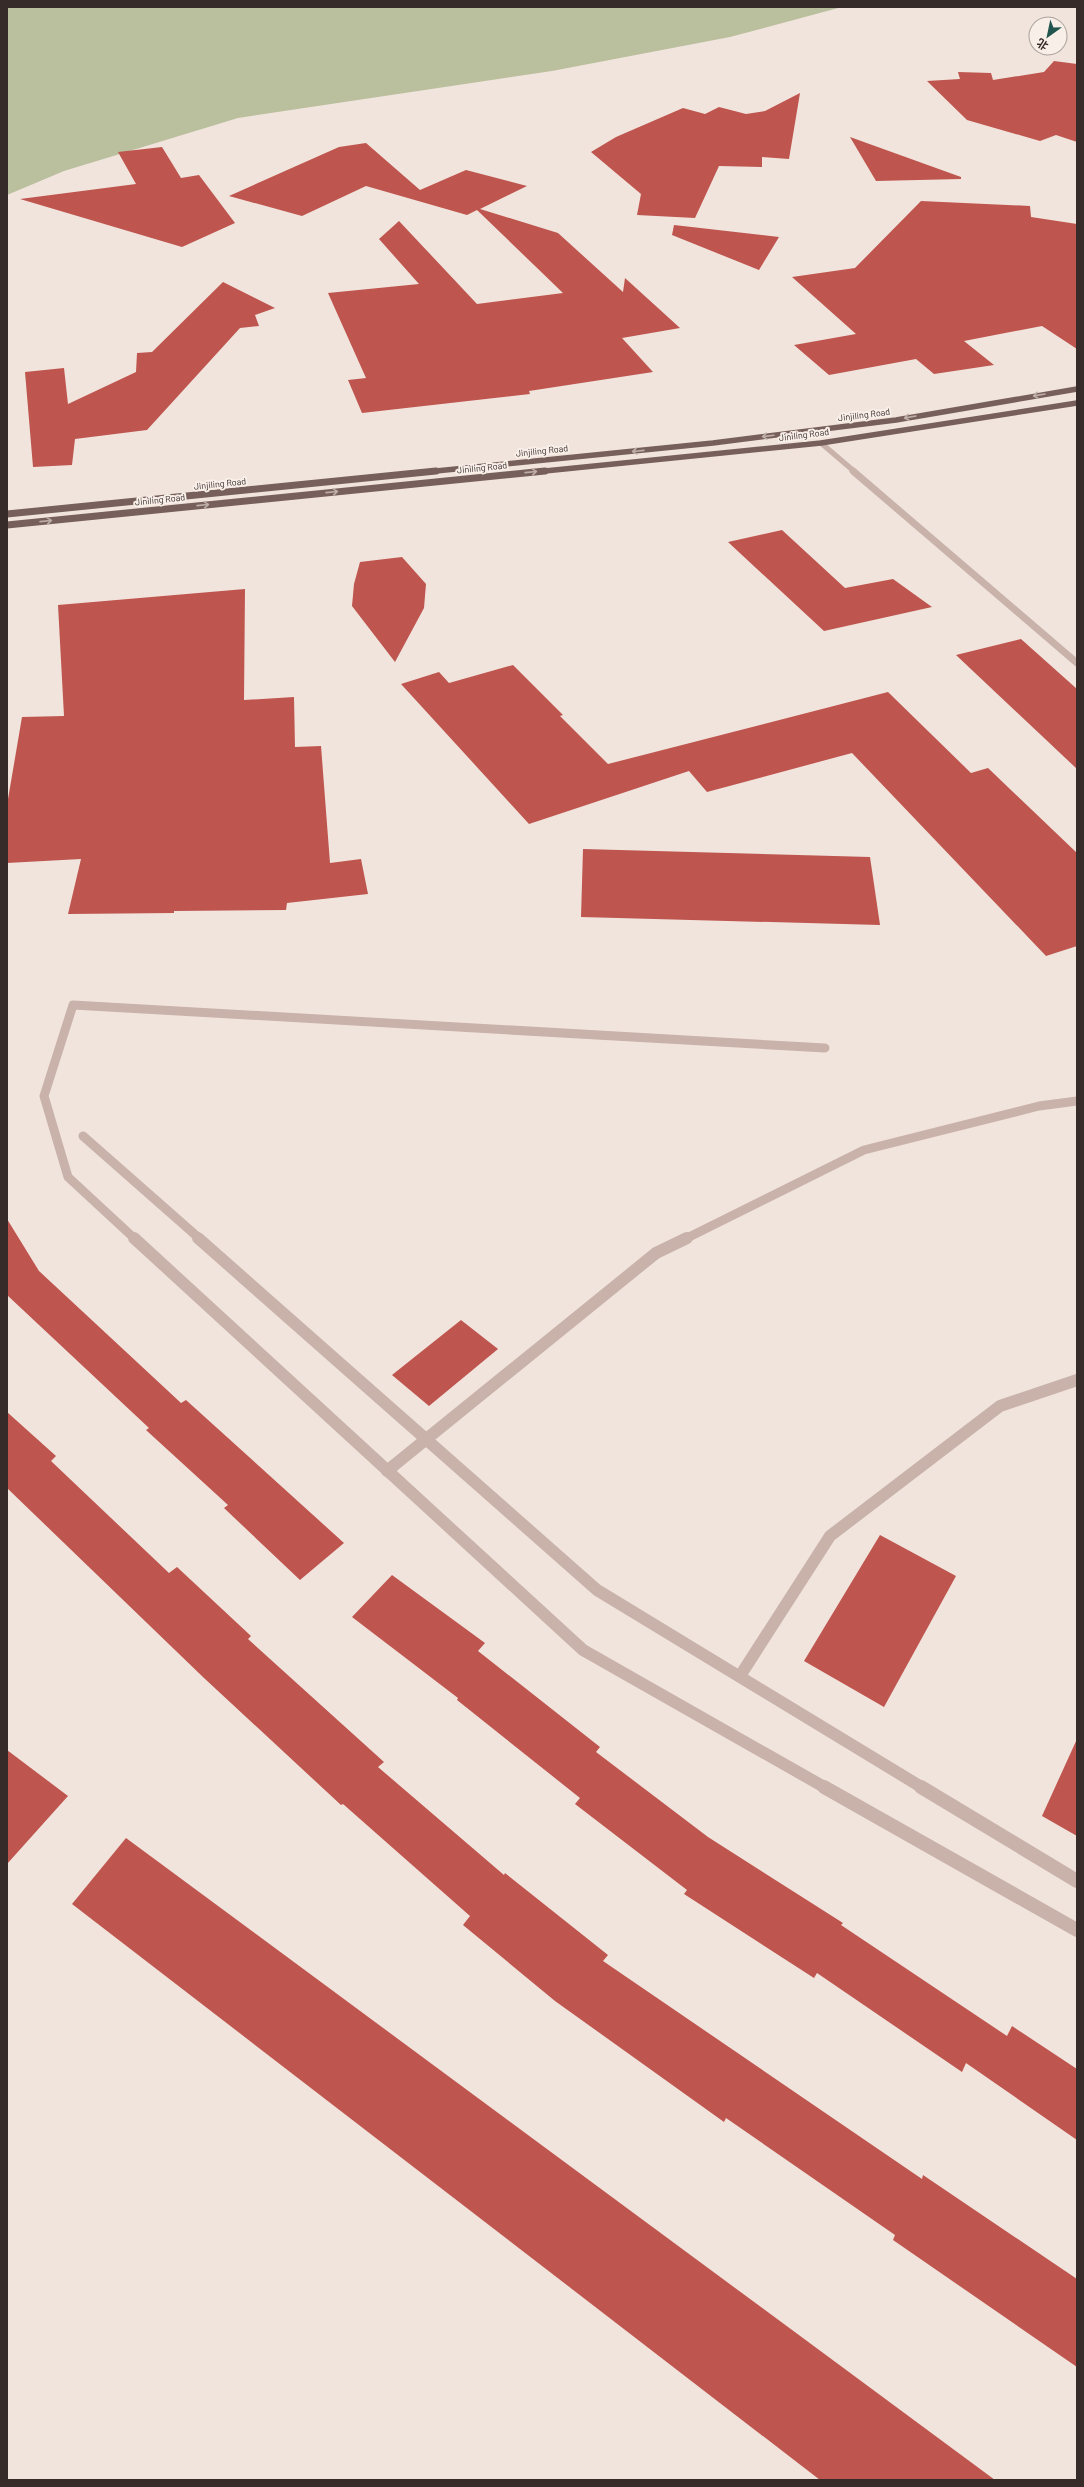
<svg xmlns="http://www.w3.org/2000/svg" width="1084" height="2487" font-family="Barlow,'Noto Sans SC',sans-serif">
	<rect width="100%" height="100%" fill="#f1e4dd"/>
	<path fill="#babf9e" d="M 7,7 L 842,7 L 730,37 L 552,71 L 238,118 L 64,171 L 7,195 Z"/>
	<g fill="#be554e">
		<path d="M 1054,61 L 1077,64 L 1077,142 L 1056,135 L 1040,141 L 967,120 L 927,81 L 960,79 L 958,72 L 991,73 L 993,80 L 1044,72 Z"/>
		<path d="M 800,93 L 789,159 L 762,157 L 762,167 L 719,166 L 695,218 L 637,215 L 641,194 L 591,152 L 616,137 L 683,108 L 705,114 L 719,107 L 746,114 L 765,111 Z"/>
		<path d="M 850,137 L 961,177 L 961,179 L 876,181 Z"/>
		<path d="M 366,143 L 420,190 L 466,170 L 527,186 L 480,209 L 558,233 L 623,292 L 625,278 L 680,328 L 622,338 L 653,372 L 529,391 L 530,394 L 362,413 L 348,380 L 366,378 L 328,293 L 419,284 L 379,239 L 399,221 L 477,304 L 563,293 L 477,210 L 467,215 L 366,186 L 302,216 L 229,196 L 339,147 Z"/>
		<path d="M 162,147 L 181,178 L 199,175 L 235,223 L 182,247 L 20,199 L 136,184 L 118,152 Z"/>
		<path d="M 921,201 L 1030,206 L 1031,217 L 1077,224 L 1077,349 L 1042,326 L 964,341 L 994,365 L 934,374 L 916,359 L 829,375 L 794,345 L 856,334 L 792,277 L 855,268 Z"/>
		<path d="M 674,225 L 779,237 L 759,270 L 672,235 Z"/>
		<path d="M 223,282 L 275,308 L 255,315 L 259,326 L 240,328 L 147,430 L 75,439 L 72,465 L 33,467 L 25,372 L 64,368 L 68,404 L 136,372 L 137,353 L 152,352 Z"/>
		<path d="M 782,530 L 845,588 L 893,579 L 932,607 L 824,631 L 728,542 Z"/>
		<path d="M 402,557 L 426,584 L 424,608 L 395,662 L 352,606 L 354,584 L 360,562 Z"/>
		<path d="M 245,589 L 244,700 L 294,697 L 295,747 L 321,746 L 330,863 L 361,859 L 368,894 L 287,903 L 286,910 L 174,911 L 174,913 L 68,914 L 81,859 L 7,863 L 7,805 L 22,717 L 64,716 L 58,605 Z"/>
		<path d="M 1021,639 L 1077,689 L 1077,769 L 956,655 Z"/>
		<path d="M 513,665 L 563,715 L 560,716 L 608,764 L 888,692 L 971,773 L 988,768 L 1077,853 L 1077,946 L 1046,956 L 852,753 L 707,792 L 689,771 L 529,824 L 401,684 L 439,672 L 449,683 Z"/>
		<path d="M 583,849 L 870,857 L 880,925 L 581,917 Z"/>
		<path d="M 7,1219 L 39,1271 L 181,1403 L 186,1400 L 344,1543 L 300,1580 L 224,1508 L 228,1505 L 146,1430 L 149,1428 L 7,1295 Z"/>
		<path d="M 461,1320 L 498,1349 L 429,1406 L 392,1375 Z"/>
		<path d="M 7,1412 L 56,1456 L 51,1461 L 169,1573 L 177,1567 L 251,1636 L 248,1639 L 384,1762 L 378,1767 L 504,1875 L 505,1873 L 608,1955 L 603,1961 L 922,2179 L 923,2175 L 1077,2279 L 1077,2367 L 893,2240 L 895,2235 L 726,2118 L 724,2122 L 555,2001 L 463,1925 L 470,1916 L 343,1804 L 341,1805 L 204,1678 L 7,1488 Z"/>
		<path d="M 880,1535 L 956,1576 L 884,1707 L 804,1661 Z"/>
		<path d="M 392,1575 L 485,1643 L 478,1651 L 600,1747 L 596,1752 L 708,1837 L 843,1923 L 841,1925 L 1007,2036 L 1012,2026 L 1077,2069 L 1077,2140 L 966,2063 L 962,2072 L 817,1973 L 814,1978 L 684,1894 L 687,1890 L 575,1804 L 580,1798 L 457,1700 L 458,1698 L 352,1617 Z"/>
		<path d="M 1077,1739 L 1077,1836 L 1042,1816 Z"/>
		<path d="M 7,1750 L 68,1796 L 7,1864 Z"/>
		<path d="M 126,1838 L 995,2480 L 820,2480 L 72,1904 Z"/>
	</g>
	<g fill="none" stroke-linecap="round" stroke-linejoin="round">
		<path stroke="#c8b2aa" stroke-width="5.5" d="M 821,443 L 855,472"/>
		<path stroke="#c8b2aa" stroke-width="7" d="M 853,471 L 1077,663"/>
		<g stroke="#c8b2aa" stroke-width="9">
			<path d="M 83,1136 L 200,1239"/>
			<path d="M 135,1239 L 68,1177 L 44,1096 L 73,1005 L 825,1048"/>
			<path d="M 685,1239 L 864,1150 L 1039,1106 L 1077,1101"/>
		</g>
		<g stroke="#c8b2aa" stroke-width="12">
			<path d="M 134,1238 L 583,1650 L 826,1788"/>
			<path d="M 198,1238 L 597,1590 L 923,1788"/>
			<path d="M 387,1471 L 656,1253 L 687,1238"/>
			<path d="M 740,1676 L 830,1536 L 1000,1406 L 1077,1380"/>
		</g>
		<g stroke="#c8b2aa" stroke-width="14">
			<path d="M 824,1787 L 1077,1930"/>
			<path d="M 921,1787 L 1077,1881"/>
		</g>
		<g stroke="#775f5b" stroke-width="5.5">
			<path d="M 426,472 L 713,443 L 896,420 L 1077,389"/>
			<path d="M 535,472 L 821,443 L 1077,403"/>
		</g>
		<g stroke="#775f5b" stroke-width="7">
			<path d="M 7,514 L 436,471"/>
			<path d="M 7,525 L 545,471"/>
		</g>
	</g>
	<defs><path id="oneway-shaft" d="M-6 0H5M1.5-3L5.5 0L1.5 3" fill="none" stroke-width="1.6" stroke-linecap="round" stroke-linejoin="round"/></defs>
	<g stroke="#beaea9">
		<use href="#oneway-shaft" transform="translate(1039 395) rotate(170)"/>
		<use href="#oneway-shaft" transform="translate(910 417) rotate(170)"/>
		<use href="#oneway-shaft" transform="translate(768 436) rotate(173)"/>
		<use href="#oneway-shaft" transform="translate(638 451) rotate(174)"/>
		<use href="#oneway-shaft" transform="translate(531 472) rotate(-6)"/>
		<use href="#oneway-shaft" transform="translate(332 492) rotate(-6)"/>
		<use href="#oneway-shaft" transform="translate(203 505) rotate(-6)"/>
		<use href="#oneway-shaft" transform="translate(46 521) rotate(-6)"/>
	</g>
	<g text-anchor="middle" stroke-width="4" stroke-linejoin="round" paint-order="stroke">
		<g font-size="9" fill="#362b29" stroke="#f9efe9">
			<text transform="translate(864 415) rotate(-7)" y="3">Jinjiling Road</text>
			<text transform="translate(804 435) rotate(-7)" y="3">Jiniling Road</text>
			<text transform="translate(542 451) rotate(-6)" y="3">Jinjiling Road</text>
			<text transform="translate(482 468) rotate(-6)" y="3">Jiniling Road</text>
			<text transform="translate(220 484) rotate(-6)" y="3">Jinjiling Road</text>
			<text transform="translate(160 500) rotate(-6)" y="3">Jiniling Road</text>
		</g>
	</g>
	<rect width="1084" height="2487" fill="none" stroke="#362b29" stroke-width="16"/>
	<g transform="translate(1048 36) rotate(213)"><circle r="19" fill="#f9efe9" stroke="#aba19c"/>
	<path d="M0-3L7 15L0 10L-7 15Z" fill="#21554f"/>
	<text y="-6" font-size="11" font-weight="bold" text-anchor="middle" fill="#362b29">北</text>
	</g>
</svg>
